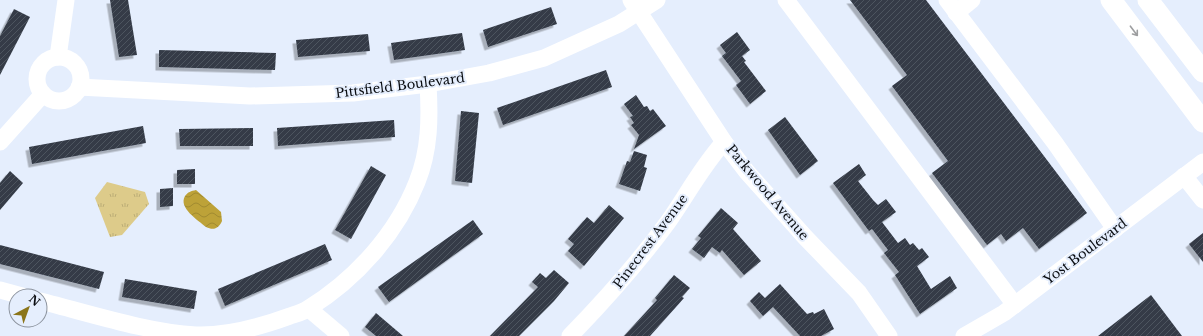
<svg xmlns="http://www.w3.org/2000/svg" width="1203" height="336" font-family="'Libre Baskerville',serif">
	<defs>
		<pattern id="grass-tufts" width="24" height="20" patternUnits="userSpaceOnUse"><rect width="24" height="20" fill="#ddcb8a"/><path d="M3 7l-1-3M5 7V3M7 7l1-3M15 17l-1-3M17 17v-4M19 17l1-3" fill="none" stroke="#bcad76"/></pattern>
		<pattern id="water-waves" width="16" height="10" patternUnits="userSpaceOnUse"><rect width="16" height="10" fill="#bda238"/><path d="M0 5q4-4 8 0t8 0" fill="none" stroke="#a18a30"/></pattern>
		<pattern id="building-hatch" width="6" height="6" patternUnits="userSpaceOnUse"><rect width="6" height="6" fill="#343b47"/><path d="M-1 1l2-2M0 6l6-6M5 7l2-2" fill="none" stroke="#4e545e"/></pattern>
		<filter id="shadow"><feDropShadow dx="-3.5" dy="3.5" stdDeviation="0" flood-color="#0004"/></filter>
	</defs>
	<rect width="100%" height="100%" fill="#e5eefd"/>
	<path fill="url(#grass-tufts)" d="M 107,182 L 145,192 L 149,204 L 122,235 L 110,237 L 95,198 Z"/>
	<path fill="url(#water-waves)" d="M 196,190 L 221,212 L 222,221 C 219,228 214,231 206,227 C 198,220 178,208 185,196 C 188,192 191,191 196,190 Z"/>
	<g fill="url(#building-hatch)" filter="url(#shadow)">
		<path d="M 110,0 L 128,0 L 137,55 L 119,57 Z"/>
		<path d="M 850,0 L 926,0 L 1087,213 L 1039,249 L 1023,228 L 1006,241 L 1001,234 L 987,245 L 932,173 L 948,161 L 892,86 L 907,75 Z"/>
		<path d="M 551,7 L 557,24 L 488,47 L 483,30 Z"/>
		<path d="M 14,9 L 30,17 L 0,75 L 0,36 Z"/>
		<path d="M 737,32 L 750,50 L 742,56 L 746,61 L 744,62 L 766,91 L 750,104 L 736,85 L 741,81 L 722,56 L 726,53 L 720,45 Z"/>
		<path d="M 462,33 L 465,50 L 394,60 L 391,43 Z"/>
		<path d="M 368,34 L 370,51 L 298,57 L 296,40 Z"/>
		<path d="M 159,50 L 276,53 L 275,70 L 159,67 Z"/>
		<path d="M 606,70 L 612,87 L 503,125 L 497,108 Z"/>
		<path d="M 636,95 L 644,107 L 647,106 L 650,111 L 653,109 L 666,126 L 634,149 L 639,135 L 631,125 L 634,123 L 630,117 L 633,116 L 624,104 Z"/>
		<path d="M 461,111 L 479,113 L 472,183 L 455,181 Z"/>
		<path d="M 785,117 L 818,161 L 800,175 L 768,130 Z"/>
		<path d="M 394,120 L 395,137 L 278,146 L 277,128 Z"/>
		<path d="M 143,126 L 146,143 L 32,164 L 29,147 Z"/>
		<path d="M 253,128 L 253,146 L 180,146 L 179,129 Z"/>
		<path d="M 634,151 L 647,155 L 644,167 L 647,168 L 640,191 L 619,184 L 627,161 L 630,162 Z"/>
		<path d="M 859,164 L 866,175 L 858,181 L 873,200 L 878,205 L 886,199 L 896,212 L 882,222 L 898,243 L 905,238 L 910,245 L 913,243 L 919,250 L 922,248 L 929,257 L 917,266 L 931,289 L 950,276 L 957,288 L 920,314 L 895,275 L 899,272 L 884,253 L 888,250 L 872,229 L 869,231 L 833,183 Z"/>
		<path d="M 371,166 L 386,175 L 351,239 L 335,230 Z"/>
		<path d="M 195,169 L 195,184 L 177,184 L 177,170 Z"/>
		<path d="M 10,171 L 23,183 L 0,210 L 0,183 Z"/>
		<path d="M 173,188 L 173,206 L 160,207 L 160,189 Z"/>
		<path d="M 609,205 L 624,218 L 584,266 L 568,251 L 574,244 L 568,239 L 587,217 L 594,223 Z"/>
		<path d="M 721,208 L 738,223 L 733,229 L 761,261 L 744,275 L 722,250 L 720,253 L 712,247 L 704,258 L 692,249 L 701,238 L 698,236 Z"/>
		<path d="M 473,220 L 483,234 L 389,302 L 378,287 Z"/>
		<path d="M 1203,233 L 1203,262 L 1189,244 Z"/>
		<path d="M 325,244 L 332,260 L 225,306 L 218,289 Z"/>
		<path d="M 0,245 L 104,272 L 99,289 L 0,264 Z"/>
		<path d="M 554,270 L 569,283 L 554,301 L 519,336 L 490,336 L 538,287 L 532,282 L 540,273 L 546,278 Z"/>
		<path d="M 674,275 L 690,288 L 682,297 L 684,298 L 650,336 L 624,336 L 657,300 L 655,298 Z"/>
		<path d="M 125,279 L 197,291 L 194,309 L 122,297 Z"/>
		<path d="M 780,284 L 807,314 L 813,312 L 814,314 L 824,309 L 834,329 L 821,336 L 800,336 L 773,307 L 763,316 L 750,301 L 759,292 L 765,298 Z"/>
		<path d="M 1151,295 L 1182,336 L 1098,336 Z"/>
		<path d="M 376,313 L 403,336 L 376,336 L 365,327 Z"/>
	</g>
	<g fill="none" stroke-linecap="round" stroke-linejoin="round">
		<g stroke="#fff" stroke-width="17">
			<path d="M 631,0 L 724,142 L 747,172 L 805,237 L 859,293 L 889,336"/>
			<path d="M 786,0 L 1015,305"/>
			<path d="M 947,0 L 1055,143 L 1115,229"/>
			<path d="M 956,13 L 972,0"/>
			<path d="M 58,57 L 66,0"/>
			<circle cx="59" cy="79" r="22"/>
			<path d="M 79,87 L 250,96 L 353,93 L 428,84 L 489,73 L 544,58 L 619,24 L 657,0"/>
			<path d="M 0,142 L 43,94"/>
			<path d="M 1184,176 L 1203,200"/>
			<path d="M 0,290 L 22,296"/>
			<path d="M 40,301 C 89,313 146,332 196,335 C 228,336 260,327 290,316 C 296,314 304,312 309,308 C 356,279 397,233 417,182 C 430,150 430,117 428,84"/>
			<path d="M 309,309 L 341,336"/>
			<path d="M 570,336 C 605,300 638,263 668,222 C 687,195 702,166 724,142"/>
			<path d="M 964,336 L 1004,313 L 1203,162"/>
		</g>
		<g stroke="#fff" stroke-width="21">
			<path d="M 1111,0 L 1203,122"/>
			<path d="M 1148,0 L 1203,72"/>
		</g>
	</g>
	<defs><path id="oneway-shaft" d="M-6 0H5M1.5-3L5.5 0L1.5 3" fill="none" stroke-width="1.6" stroke-linecap="round" stroke-linejoin="round"/></defs>
	<use stroke="#9d9ea0" href="#oneway-shaft" transform="translate(1134 31) rotate(53)"/>
	<g text-anchor="middle" stroke-width="4" stroke-linejoin="round" paint-order="stroke">
		<g font-size="13" fill="#0a0d11" stroke="#e5eefd">
			<text transform="translate(400 85) rotate(-7)" y="5">Pittsfield Boulevard</text>
			<text transform="translate(768 192) rotate(50)" y="5">Parkwood Avenue</text>
			<text transform="translate(650 241) rotate(-53)" y="5">Pinecrest Avenue</text>
			<text transform="translate(1085 251) rotate(-37)" y="5">Yost Boulevard</text>
		</g>
	</g>
	<g transform="translate(28 308) rotate(41)"><circle r="19" fill="#e5eefd" stroke="#8d949f"/>
	<path d="M0-3L7 15L0 10L-7 15Z" fill="#8b7519"/>
	<text y="-6" font-size="11" font-weight="bold" text-anchor="middle" fill="#0a0d11">N</text>
	</g>
</svg>
